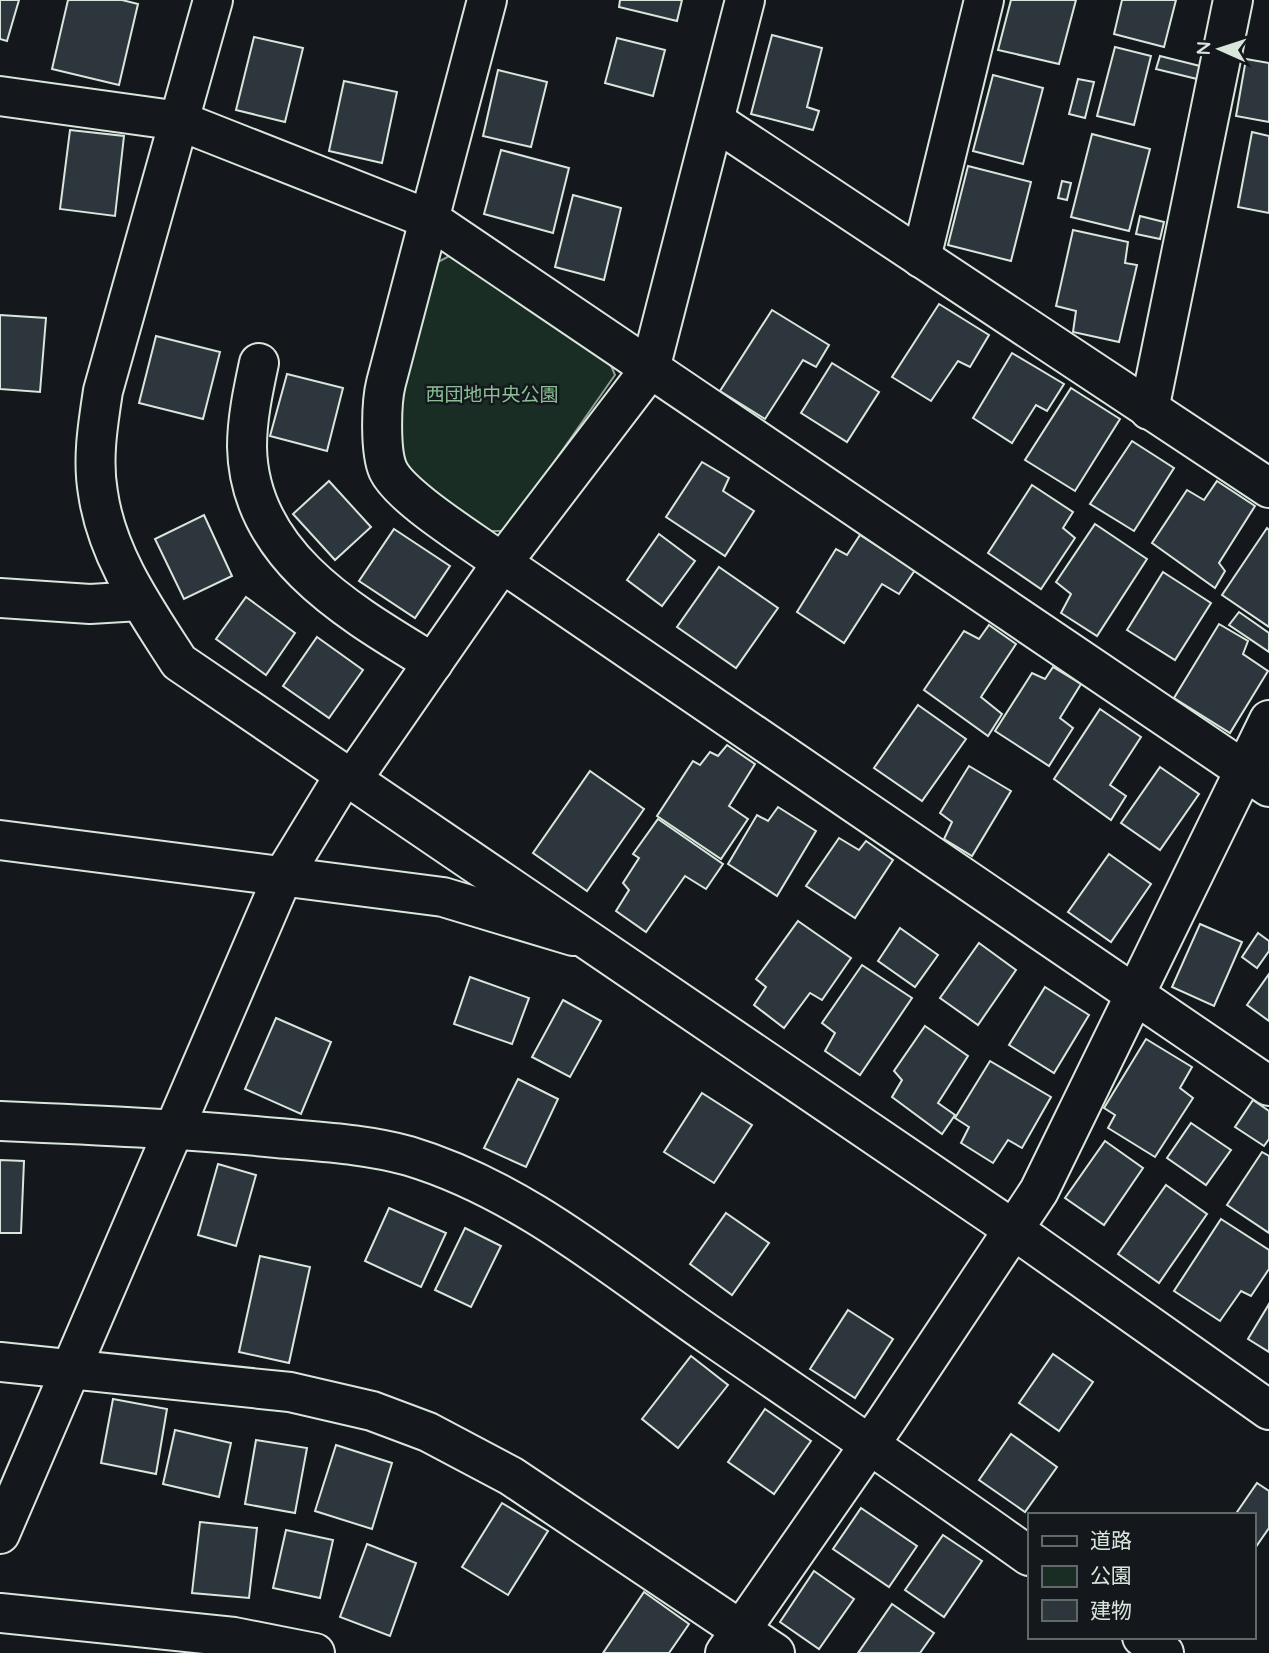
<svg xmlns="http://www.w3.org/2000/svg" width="1269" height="1653" font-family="Quicksand,'Noto Sans JP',sans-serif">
	<rect width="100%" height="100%" fill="#14181c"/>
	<path fill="#1a2d24" stroke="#939e99" stroke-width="2" d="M 453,254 L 608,358 L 615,375 L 506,531 L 482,531 L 417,481 L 402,462 L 398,404 L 436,263 Z"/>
	<g fill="#2c363c" stroke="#d8e6dc" stroke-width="2">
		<path d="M 0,0 L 19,0 L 7,41 L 0,39 Z"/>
		<path d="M 68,0 L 122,0 L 138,4 L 119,85 L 52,69 Z"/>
		<path d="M 620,0 L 682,0 L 677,21 L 619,7 Z"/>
		<path d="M 1011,0 L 1076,0 L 1059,64 L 998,50 Z"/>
		<path d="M 1122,0 L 1176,0 L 1164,47 L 1114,34 Z"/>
		<path d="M 772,35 L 822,48 L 807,107 L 819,111 L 813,130 L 751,114 Z"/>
		<path d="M 254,37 L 303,48 L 285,122 L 236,110 Z"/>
		<path d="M 617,38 L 665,50 L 653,96 L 605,83 Z"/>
		<path d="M 1115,47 L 1151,56 L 1134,125 L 1097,116 Z"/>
		<path d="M 1160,56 L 1200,66 L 1197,79 L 1156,69 Z"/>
		<path d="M 1246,59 L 1269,63 L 1269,122 L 1236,116 Z"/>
		<path d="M 498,70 L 547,82 L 531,147 L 483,136 Z"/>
		<path d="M 993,75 L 1043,88 L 1023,164 L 973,151 Z"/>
		<path d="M 1078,79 L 1094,82 L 1085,118 L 1069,114 Z"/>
		<path d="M 344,81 L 397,92 L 382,163 L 329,151 Z"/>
		<path d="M 70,130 L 124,136 L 115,216 L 60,209 Z"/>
		<path d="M 1252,132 L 1269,136 L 1269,213 L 1238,207 Z"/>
		<path d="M 1092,134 L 1150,149 L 1129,231 L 1071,217 Z"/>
		<path d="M 501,150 L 569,168 L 553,233 L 484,214 Z"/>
		<path d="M 968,166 L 1031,182 L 1011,261 L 948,245 Z"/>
		<path d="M 1062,181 L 1071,183 L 1067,200 L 1058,198 Z"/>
		<path d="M 573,195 L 621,208 L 604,280 L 555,267 Z"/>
		<path d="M 1140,216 L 1164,222 L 1160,239 L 1136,234 Z"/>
		<path d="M 1073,230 L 1128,242 L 1125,263 L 1137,265 L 1119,342 L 1073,332 L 1076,311 L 1056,306 Z"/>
		<path d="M 939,304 L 989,335 L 970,367 L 958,361 L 931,401 L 892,377 Z"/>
		<path d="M 772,310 L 829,345 L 816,367 L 803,360 L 765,419 L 720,391 Z"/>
		<path d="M 0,315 L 46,318 L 40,392 L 0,389 Z"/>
		<path d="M 156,336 L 220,352 L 203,419 L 139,403 Z"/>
		<path d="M 1012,353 L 1064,384 L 1047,411 L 1036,405 L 1012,443 L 973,418 Z"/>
		<path d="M 832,363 L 879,392 L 847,442 L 801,413 Z"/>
		<path d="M 287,374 L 343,388 L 327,451 L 270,436 Z"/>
		<path d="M 1071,388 L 1120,419 L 1075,491 L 1025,460 Z"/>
		<path d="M 1132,441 L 1174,468 L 1134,531 L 1090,504 Z"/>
		<path d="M 702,462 L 729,478 L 723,491 L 754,511 L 725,556 L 666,517 Z"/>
		<path d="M 329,481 L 371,527 L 335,560 L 293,514 Z"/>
		<path d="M 1217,481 L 1255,506 L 1219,563 L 1225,571 L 1215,588 L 1152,543 L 1187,490 L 1204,500 Z"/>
		<path d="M 1032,485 L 1073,512 L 1063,528 L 1075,538 L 1041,589 L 988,553 Z"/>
		<path d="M 204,515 L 232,576 L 184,599 L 155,539 Z"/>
		<path d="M 1095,524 L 1147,559 L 1097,636 L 1061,613 L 1071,594 L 1056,582 Z"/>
		<path d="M 1267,528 L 1269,530 L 1269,627 L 1222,595 Z"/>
		<path d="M 394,529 L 450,566 L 415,618 L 359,581 Z"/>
		<path d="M 659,534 L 695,561 L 662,606 L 627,580 Z"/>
		<path d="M 860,535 L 915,570 L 899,594 L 882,584 L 844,643 L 797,612 L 836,549 L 847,555 Z"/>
		<path d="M 719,567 L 778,608 L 736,668 L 677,627 Z"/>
		<path d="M 1163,572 L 1211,603 L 1175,660 L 1127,630 Z"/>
		<path d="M 246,597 L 295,633 L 266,675 L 216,639 Z"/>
		<path d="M 1239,612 L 1269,633 L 1269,652 L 1229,625 Z"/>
		<path d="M 1219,624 L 1248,641 L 1243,654 L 1268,671 L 1230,733 L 1174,698 Z"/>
		<path d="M 989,625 L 1016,644 L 981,697 L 1002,714 L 988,736 L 924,690 L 964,631 L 979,639 Z"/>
		<path d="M 317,637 L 363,670 L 329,718 L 283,686 Z"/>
		<path d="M 1053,667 L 1081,684 L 1060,718 L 1073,728 L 1049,766 L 995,731 L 1032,673 L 1045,679 Z"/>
		<path d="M 918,705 L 966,739 L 922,801 L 874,768 Z"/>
		<path d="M 1100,709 L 1141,737 L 1110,785 L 1126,796 L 1111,820 L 1054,779 Z"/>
		<path d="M 727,745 L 755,764 L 729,806 L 748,819 L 721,859 L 657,816 L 693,761 L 700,765 L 710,752 L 718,756 Z"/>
		<path d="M 969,766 L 1011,791 L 972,856 L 944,839 L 952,822 L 940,813 Z"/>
		<path d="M 1160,767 L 1199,794 L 1160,850 L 1121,823 Z"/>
		<path d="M 590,771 L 644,809 L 587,891 L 533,853 Z"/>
		<path d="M 778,807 L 816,831 L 777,896 L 728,864 L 757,815 L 768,821 Z"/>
		<path d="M 658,819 L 723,864 L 706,889 L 685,876 L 646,932 L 616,911 L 629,890 L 623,883 L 639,858 L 633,854 Z"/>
		<path d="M 839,838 L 859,850 L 866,841 L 893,860 L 855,918 L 806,886 Z"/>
		<path d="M 1109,854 L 1151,884 L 1111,942 L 1068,912 Z"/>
		<path d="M 798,921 L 851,958 L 822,1000 L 810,993 L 784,1028 L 754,1005 L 766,987 L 756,979 Z"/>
		<path d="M 1200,924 L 1242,942 L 1214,1006 L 1172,987 Z"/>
		<path d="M 900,928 L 938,955 L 915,987 L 878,961 Z"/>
		<path d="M 1258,933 L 1269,941 L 1269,951 L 1257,968 L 1242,957 Z"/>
		<path d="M 979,943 L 1016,970 L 978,1025 L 940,998 Z"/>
		<path d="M 862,965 L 912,998 L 860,1075 L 825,1051 L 835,1033 L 822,1023 Z"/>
		<path d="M 1269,974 L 1269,1021 L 1247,1005 Z"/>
		<path d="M 470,977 L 529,998 L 512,1044 L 454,1024 Z"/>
		<path d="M 1045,987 L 1089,1015 L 1054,1073 L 1009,1045 Z"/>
		<path d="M 563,1000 L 601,1021 L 570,1077 L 532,1057 Z"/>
		<path d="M 276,1018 L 331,1042 L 301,1114 L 245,1089 Z"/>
		<path d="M 925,1026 L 968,1056 L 938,1103 L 955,1115 L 942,1134 L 892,1097 L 902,1080 L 894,1071 Z"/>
		<path d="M 1146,1039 L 1192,1067 L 1180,1088 L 1193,1098 L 1155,1157 L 1108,1128 L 1115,1115 L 1104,1108 Z"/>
		<path d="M 990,1061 L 1051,1097 L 1022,1148 L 1008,1140 L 993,1163 L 961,1143 L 969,1127 L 955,1118 Z"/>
		<path d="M 518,1079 L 558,1099 L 526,1167 L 484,1148 Z"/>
		<path d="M 702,1093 L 752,1125 L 714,1183 L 664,1152 Z"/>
		<path d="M 1253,1100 L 1269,1111 L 1269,1139 L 1264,1146 L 1235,1127 Z"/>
		<path d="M 1191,1123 L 1231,1150 L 1206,1185 L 1167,1158 Z"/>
		<path d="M 1105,1141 L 1143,1168 L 1104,1225 L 1065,1198 Z"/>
		<path d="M 1262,1152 L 1269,1156 L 1269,1233 L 1227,1205 Z"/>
		<path d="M 0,1160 L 24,1161 L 21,1233 L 0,1233 Z"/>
		<path d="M 218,1164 L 256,1175 L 236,1246 L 198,1235 Z"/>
		<path d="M 1166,1185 L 1207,1214 L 1159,1283 L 1118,1254 Z"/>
		<path d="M 389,1208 L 446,1233 L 421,1287 L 365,1261 Z"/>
		<path d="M 726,1213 L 769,1243 L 732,1295 L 690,1264 Z"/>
		<path d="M 1221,1219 L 1269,1250 L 1269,1269 L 1251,1296 L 1241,1291 L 1220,1321 L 1174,1291 Z"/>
		<path d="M 465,1228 L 501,1246 L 471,1307 L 435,1290 Z"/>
		<path d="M 260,1256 L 310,1267 L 289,1363 L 239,1352 Z"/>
		<path d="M 1269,1304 L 1269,1352 L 1248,1339 Z"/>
		<path d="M 848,1310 L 893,1339 L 855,1398 L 810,1369 Z"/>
		<path d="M 1053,1354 L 1093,1382 L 1059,1431 L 1019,1403 Z"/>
		<path d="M 691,1356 L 728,1385 L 678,1448 L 642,1419 Z"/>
		<path d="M 113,1399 L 167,1409 L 156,1474 L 101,1463 Z"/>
		<path d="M 765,1409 L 811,1441 L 774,1494 L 728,1462 Z"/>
		<path d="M 175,1430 L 231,1443 L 219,1497 L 163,1484 Z"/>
		<path d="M 1011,1434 L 1057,1467 L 1025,1512 L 979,1480 Z"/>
		<path d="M 256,1440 L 307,1448 L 295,1513 L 245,1504 Z"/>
		<path d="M 336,1445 L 392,1463 L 372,1529 L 315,1511 Z"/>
		<path d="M 1257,1483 L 1269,1491 L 1269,1528 L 1253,1551 L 1253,1515 L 1235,1515 Z"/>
		<path d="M 502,1503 L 548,1531 L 508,1595 L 462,1567 Z"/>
		<path d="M 861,1508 L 917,1546 L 889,1587 L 833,1549 Z"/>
		<path d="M 200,1522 L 257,1528 L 249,1598 L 192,1593 Z"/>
		<path d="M 286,1530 L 333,1540 L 320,1598 L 273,1588 Z"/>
		<path d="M 943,1535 L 982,1561 L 944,1617 L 905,1590 Z"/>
		<path d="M 367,1544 L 416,1563 L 390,1636 L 340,1617 Z"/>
		<path d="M 814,1571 L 854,1599 L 819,1649 L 780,1622 Z"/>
		<path d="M 644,1592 L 689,1624 L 669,1653 L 603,1653 Z"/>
		<path d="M 892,1604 L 934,1633 L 920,1653 L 858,1653 Z"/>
	</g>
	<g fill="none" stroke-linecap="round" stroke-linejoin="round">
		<defs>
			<g id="minor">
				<path d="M 487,0 L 386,383 C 381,403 380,452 388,470 C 401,498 476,543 502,563 L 1269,1086"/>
				<path d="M 0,96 L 180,121 L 431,220 L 1269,787"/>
				<path d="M 715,121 L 1269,488"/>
				<path d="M 921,258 L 984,0"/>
				<path d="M 259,363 C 253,391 247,419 247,447 C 249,556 351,613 433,663"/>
				<path d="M 1149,410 L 1233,0"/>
				<path d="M 0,598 L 90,604 L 140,601"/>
				<path d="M 351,781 L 502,563 L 650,369 L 745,0"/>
				<path d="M 0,840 L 443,897 L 573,936"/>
				<path d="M 0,1121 C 93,1125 185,1129 277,1138 C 321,1142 366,1144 409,1156 C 522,1190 615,1270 711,1336 C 817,1409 924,1481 1029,1556"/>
				<path d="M 0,1362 L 290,1392 L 372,1411 L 428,1432 L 511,1476 L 775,1653"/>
				<path d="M 0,1613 L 234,1637 L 315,1653"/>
				<path d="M 1142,1637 L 1164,1653"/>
				<path d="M 725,1653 L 886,1421 L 1039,1191 L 1269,720"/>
			</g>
			<g id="tertiary">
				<path d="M 213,0 L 103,391 C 98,424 92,459 98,493 C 107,556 145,609 179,662 L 1014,1230 L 1269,1410"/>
				<path d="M 0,1534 L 283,876 L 344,776"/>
			</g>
		</defs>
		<use href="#minor" stroke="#d8e6dc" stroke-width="42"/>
		<use href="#tertiary" stroke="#d8e6dc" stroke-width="42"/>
		<use href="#minor" stroke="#14181c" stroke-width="38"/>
		<use href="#tertiary" stroke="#14181c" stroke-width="38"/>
	</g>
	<g text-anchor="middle" stroke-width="5" stroke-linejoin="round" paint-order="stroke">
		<g font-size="19" fill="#8ac095" stroke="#14181c">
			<text x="492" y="401">西団地中央公園</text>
		</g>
	</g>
	<rect x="1028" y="1513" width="228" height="126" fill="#14181c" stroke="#626a69" stroke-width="2"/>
	<rect x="1042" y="1536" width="35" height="10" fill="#14181c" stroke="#626a69" stroke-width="2"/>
	<text x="1090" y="1548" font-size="21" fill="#d8e6dc">道路</text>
	<rect x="1042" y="1566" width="35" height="21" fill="#1a2d24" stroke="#626a69" stroke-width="2"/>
	<text x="1090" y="1583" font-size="21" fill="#d8e6dc">公園</text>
	<rect x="1042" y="1600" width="35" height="21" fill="#2c363c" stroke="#626a69" stroke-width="2"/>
	<text x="1090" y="1618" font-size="21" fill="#d8e6dc">建物</text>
	<g transform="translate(1220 49) rotate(273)" stroke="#14181c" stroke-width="5" paint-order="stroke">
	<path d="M0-5L12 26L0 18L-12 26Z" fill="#d8e6dc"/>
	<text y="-10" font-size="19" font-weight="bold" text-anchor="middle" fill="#d8e6dc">N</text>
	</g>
</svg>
